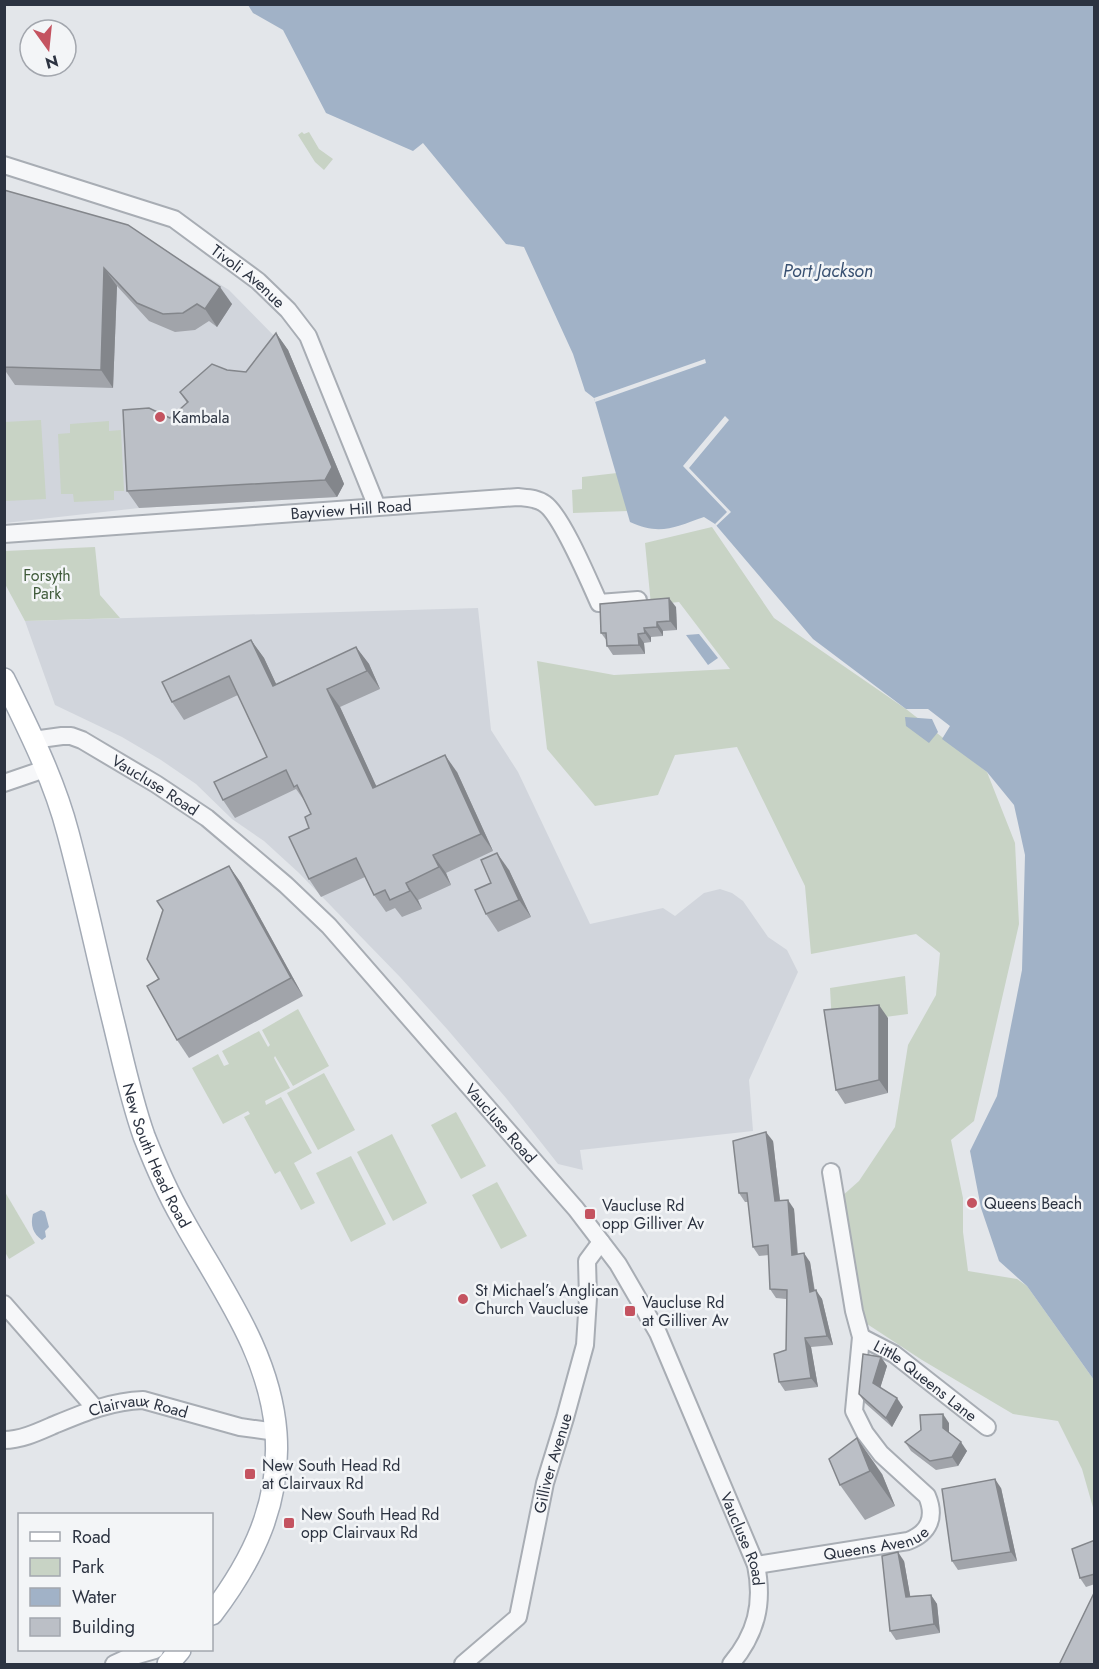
<svg xmlns="http://www.w3.org/2000/svg" width="1099" height="1669" font-family="Jost,sans-serif">
	<rect width="100%" height="100%" fill="#e3e6ea"/>
	<g fill="#d1d5dc">
		<path d="M 4,192 L 138,233 L 229,290 L 288,350 L 344,484 L 337,497 L 139,508 L 5,523 Z"/>
		<path d="M 478,608 L 491,730 L 518,772 L 590,924 L 663,908 L 675,916 L 704,893 L 720,889 L 732,893 L 743,901 L 768,937 L 787,950 L 798,972 L 749,1080 L 753,1131 L 580,1150 L 583,1170 L 558,1164 L 506,1098 L 447,1029 L 400,977 L 299,873 L 264,841 L 232,819 L 196,784 L 161,760 L 122,737 L 55,705 L 25,621 Z"/>
	</g>
	<g fill="#c8d3c5">
		<path d="M 302,132 L 304,134 L 309,132 L 319,149 L 333,159 L 324,170 L 315,162 L 298,135 Z"/>
		<path d="M 41,420 L 46,499 L 6,501 L 5,422 Z"/>
		<path d="M 109,421 L 109,431 L 121,430 L 124,491 L 114,491 L 114,500 L 74,502 L 73,494 L 61,494 L 58,434 L 70,433 L 70,424 Z"/>
		<path d="M 617,473 L 628,511 L 573,513 L 572,490 L 582,489 L 582,477 Z"/>
		<path d="M 712,527 L 774,618 L 906,709 L 987,772 L 1015,843 L 1019,924 L 974,1121 L 951,1140 L 963,1198 L 963,1232 L 968,1271 L 1017,1279 L 1027,1286 L 1094,1380 L 1094,1511 L 1082,1469 L 1058,1421 L 1013,1414 L 922,1360 L 861,1320 L 841,1197 L 859,1181 L 895,1127 L 908,1045 L 936,995 L 940,953 L 916,934 L 811,954 L 805,886 L 737,747 L 675,755 L 658,795 L 595,806 L 547,749 L 537,661 L 614,675 L 730,669 L 679,602 L 651,605 L 645,543 Z"/>
		<path d="M 95,547 L 100,595 L 120,618 L 25,621 L 5,584 L 5,551 Z"/>
		<path d="M 905,976 L 908,1014 L 832,1024 L 830,988 Z"/>
		<path d="M 298,1009 L 329,1066 L 293,1086 L 275,1056 L 274,1058 L 290,1088 L 265,1101 L 266,1105 L 281,1097 L 312,1153 L 294,1163 L 315,1203 L 301,1210 L 280,1171 L 275,1174 L 244,1117 L 250,1114 L 248,1111 L 223,1124 L 192,1068 L 218,1054 L 224,1066 L 229,1064 L 222,1051 L 259,1031 L 268,1047 L 270,1045 L 262,1030 Z"/>
		<path d="M 324,1073 L 355,1130 L 318,1150 L 287,1093 Z"/>
		<path d="M 456,1112 L 486,1166 L 461,1179 L 431,1125 Z"/>
		<path d="M 392,1134 L 427,1203 L 393,1221 L 357,1152 Z"/>
		<path d="M 351,1156 L 386,1224 L 351,1242 L 316,1173 Z"/>
		<path d="M 497,1182 L 527,1236 L 501,1249 L 472,1195 Z"/>
		<path d="M 5,1192 L 35,1243 L 9,1259 L 5,1252 Z"/>
	</g>
	<g fill="#a1b2c7">
		<path d="M 248,5 L 1094,5 L 1094,1380 L 1027,1286 L 999,1261 L 981,1208 L 970,1151 L 997,1096 L 1022,970 L 1025,855 L 1014,805 L 987,772 L 942,739 L 950,726 L 928,709 L 906,709 L 813,639 L 715,524 L 704,517 C 675,527 660,536 630,522 L 594,398 L 585,391 L 573,354 L 524,247 L 506,244 L 423,143 L 413,151 L 326,113 L 283,30 L 253,13 Z"/>
		<path d="M 699,634 L 718,658 L 708,665 L 686,635 Z"/>
		<path d="M 905,717 L 932,719 L 938,732 L 929,743 L 906,726 Z"/>
		<path d="M 41,1210 L 45,1212 L 49,1227 L 45,1231 L 46,1237 L 42,1240 C 33,1234 30,1225 33,1214 Z"/>
	</g>
	<g fill="#e3e6ea">
		<path d="M 705,359 L 706,363 L 595,402 L 594,398 Z"/>
		<path d="M 725,416 L 729,420 L 689,468 L 731,512 L 716,526 L 715,524 L 727,512 L 683,466 Z"/>
	</g>
	<g fill="none" stroke-linecap="round" stroke-linejoin="round">
		<defs>
			<g id="minor">
				<path id="s1" d="M 4,165 L 174,219 L 258,281 L 288,310 L 308,336 L 377,507"/>
				<path id="s2" d="M 4,534 L 518,497 C 528,498 537,498 545,504 C 562,516 589,581 599,603 L 638,600"/>
				<path id="s3" d="M 33,740 L 62,736 L 71,736 L 82,740 L 156,784 L 207,818 L 286,885 L 329,926 L 576,1209 L 618,1264 L 658,1333 L 756,1565 C 764,1604 756,1634 731,1664"/>
				<path d="M 4,783 L 45,769"/>
				<path d="M 4,1304 L 95,1408"/>
				<path id="s4" d="M 861,1337 L 894,1354 L 987,1427"/>
				<path id="s5" d="M 4,1440 C 21,1440 38,1432 54,1425 C 83,1413 111,1401 143,1400 L 240,1427 L 276,1432"/>
				<path id="s6" d="M 756,1565 L 908,1541 C 929,1533 936,1517 927,1496 L 881,1454 L 865,1433 L 854,1411 L 861,1337 L 854,1311 L 831,1172"/>
				<path d="M 114,1664 L 127,1658 L 155,1650"/>
				<path id="s7" d="M 463,1664 L 518,1617 L 545,1483 L 565,1418 L 585,1345 L 588,1298 L 587,1261 L 601,1242"/>
			</g>
			<g id="major">
				<path id="s8" d="M 4,679 C 28,728 54,779 68,833 C 85,896 98,960 114,1024 C 123,1061 131,1099 144,1136 C 155,1164 167,1192 182,1218 C 220,1287 270,1352 276,1433 C 281,1503 253,1560 212,1614"/>
				<path d="M 168,1664 L 180,1650"/>
			</g>
		</defs>
		<use href="#minor" stroke="#a8adb4" stroke-width="20"/>
		<use href="#major" stroke="#a3aab5" stroke-width="24"/>
		<use href="#minor" stroke="#f6f7f9" stroke-width="16"/>
		<use href="#major" stroke="#fff" stroke-width="21"/>
	</g>
	<g fill="#a1a4aa">
		<path d="M 4,190 L 232,304 L 217,327 L 209,321 L 195,330 L 175,332 L 149,321 L 117,286 L 113,388 L 15,385 L 4,369 Z"/>
		<path d="M 276,333 L 288,350 L 344,484 L 337,497 L 139,508 L 127,491 L 170,418 L 187,403 L 180,392 L 227,370 L 246,372 Z"/>
		<path d="M 676,607 L 677,630 L 663,631 L 663,636 L 651,637 L 651,642 L 644,643 L 645,654 L 613,655 L 607,646 L 607,641 L 601,633 Z"/>
		<path d="M 251,640 L 264,658 L 276,684 L 356,647 L 369,664 L 380,689 L 340,707 L 376,786 L 457,772 L 493,851 L 446,873 L 451,885 L 418,900 L 422,909 L 402,917 L 395,908 L 386,912 L 374,895 L 365,877 L 321,897 L 309,879 L 309,828 L 311,814 L 306,803 L 296,789 L 235,818 L 223,800 L 267,757 L 238,695 L 184,720 L 172,702 Z"/>
		<path d="M 229,866 L 241,883 L 303,996 L 189,1058 L 177,1040 L 159,979 Z"/>
		<path d="M 509,870 L 531,917 L 498,932 L 486,914 L 491,883 Z"/>
		<path d="M 888,1018 L 888,1093 L 845,1104 L 836,1090 Z"/>
		<path d="M 773,1141 L 780,1200 L 794,1209 L 798,1254 L 810,1262 L 815,1291 L 822,1299 L 833,1345 L 811,1347 L 818,1387 L 785,1391 L 779,1382 L 786,1350 L 786,1299 L 776,1298 L 770,1289 L 769,1255 L 759,1256 L 753,1247 L 748,1202 L 745,1202 L 739,1193 Z"/>
		<path d="M 881,1357 L 887,1366 L 880,1388 L 903,1407 L 892,1427 L 865,1403 L 859,1394 Z"/>
		<path d="M 949,1423 L 949,1433 L 967,1451 L 958,1466 L 936,1470 L 911,1451 L 905,1442 Z"/>
		<path d="M 829,1459 L 882,1474 L 895,1506 L 865,1520 L 840,1485 Z"/>
		<path d="M 1001,1488 L 1017,1561 L 958,1570 L 952,1561 Z"/>
		<path d="M 1095,1540 L 1095,1584 L 1086,1587 L 1080,1578 Z"/>
		<path d="M 904,1561 L 910,1596 L 931,1595 L 937,1604 L 940,1633 L 896,1640 L 890,1631 Z"/>
	</g>
	<g fill="#83868b">
		<path d="M 104,268 L 117,286 L 113,388 L 101,370 Z"/>
		<path d="M 220,287 L 232,304 L 217,327 L 205,309 Z"/>
		<path d="M 276,333 L 288,350 L 344,484 L 337,497 L 325,480 Z"/>
		<path d="M 669,598 L 676,607 L 677,630 L 670,621 Z"/>
		<path d="M 657,622 L 663,631 L 663,636 L 657,627 Z"/>
		<path d="M 644,628 L 651,637 L 651,642 L 645,633 Z"/>
		<path d="M 638,634 L 644,643 L 645,654 L 639,645 Z"/>
		<path d="M 251,640 L 264,658 L 285,703 L 273,686 Z"/>
		<path d="M 356,647 L 369,664 L 380,689 L 367,671 Z"/>
		<path d="M 327,689 L 340,707 L 385,805 L 373,788 Z"/>
		<path d="M 445,755 L 457,772 L 493,851 L 481,834 Z"/>
		<path d="M 497,853 L 509,870 L 531,917 L 519,900 Z"/>
		<path d="M 433,855 L 446,873 L 451,885 L 439,867 Z"/>
		<path d="M 229,866 L 241,883 L 303,996 L 291,978 Z"/>
		<path d="M 406,883 L 418,900 L 422,909 L 410,891 Z"/>
		<path d="M 879,1005 L 888,1018 L 888,1093 L 879,1080 Z"/>
		<path d="M 766,1132 L 773,1141 L 781,1210 L 775,1201 Z"/>
		<path d="M 788,1200 L 794,1209 L 798,1264 L 792,1255 Z"/>
		<path d="M 804,1253 L 810,1262 L 816,1301 L 810,1292 Z"/>
		<path d="M 816,1290 L 822,1299 L 833,1345 L 827,1336 Z"/>
		<path d="M 805,1338 L 811,1347 L 818,1387 L 811,1378 Z"/>
		<path d="M 881,1357 L 887,1366 L 879,1392 L 873,1383 Z"/>
		<path d="M 897,1398 L 903,1407 L 892,1427 L 886,1418 Z"/>
		<path d="M 943,1414 L 949,1423 L 949,1437 L 943,1428 Z"/>
		<path d="M 857,1438 L 882,1474 L 895,1506 L 870,1471 Z"/>
		<path d="M 961,1442 L 967,1451 L 958,1466 L 952,1457 Z"/>
		<path d="M 995,1479 L 1001,1488 L 1017,1561 L 1011,1552 Z"/>
		<path d="M 898,1552 L 904,1561 L 912,1606 L 906,1597 Z"/>
		<path d="M 931,1595 L 937,1604 L 940,1633 L 934,1624 Z"/>
	</g>
	<g fill="#bbbfc6" stroke="#83868b" stroke-width="1.5">
		<path d="M 4,190 L 128,225 L 220,287 L 205,309 L 197,304 L 183,313 L 163,314 L 137,303 L 104,268 L 101,370 L 4,367 Z"/>
		<path d="M 276,333 L 332,467 L 325,480 L 127,491 L 123,410 L 149,408 L 170,418 L 188,402 L 180,392 L 212,364 L 227,370 L 246,372 Z"/>
		<path d="M 669,598 L 670,621 L 657,622 L 657,627 L 644,628 L 645,633 L 638,634 L 639,645 L 607,646 L 606,633 L 601,633 L 600,604 Z"/>
		<path d="M 251,640 L 273,686 L 356,647 L 367,671 L 327,689 L 373,788 L 445,755 L 481,834 L 433,855 L 439,867 L 406,883 L 410,891 L 390,900 L 385,890 L 374,895 L 356,858 L 309,879 L 289,837 L 309,828 L 305,817 L 311,814 L 297,785 L 294,787 L 286,770 L 223,800 L 214,782 L 267,757 L 229,676 L 172,702 L 162,682 Z"/>
		<path d="M 497,853 L 519,900 L 486,914 L 475,890 L 491,883 L 481,860 Z"/>
		<path d="M 229,866 L 291,978 L 177,1040 L 147,986 L 159,979 L 147,959 L 163,910 L 157,901 Z"/>
		<path d="M 879,1005 L 879,1080 L 836,1090 L 824,1010 Z"/>
		<path d="M 766,1132 L 775,1201 L 788,1200 L 792,1255 L 804,1253 L 810,1292 L 816,1290 L 827,1336 L 805,1338 L 811,1378 L 779,1382 L 774,1354 L 786,1350 L 787,1290 L 770,1289 L 768,1245 L 753,1247 L 747,1193 L 739,1193 L 733,1141 Z"/>
		<path d="M 863,1354 L 881,1357 L 873,1383 L 897,1398 L 886,1418 L 859,1394 Z"/>
		<path d="M 943,1414 L 943,1428 L 961,1442 L 952,1457 L 930,1461 L 905,1442 L 921,1430 L 920,1415 Z"/>
		<path d="M 857,1438 L 870,1471 L 840,1485 L 829,1459 Z"/>
		<path d="M 995,1479 L 1011,1552 L 952,1561 L 942,1489 Z"/>
		<path d="M 1095,1540 L 1095,1574 L 1080,1578 L 1072,1549 Z"/>
		<path d="M 898,1552 L 906,1597 L 931,1595 L 934,1624 L 890,1631 L 882,1556 Z"/>
		<path d="M 1095,1591 L 1095,1665 L 1059,1665 Z"/>
	</g>
	<g fill="#c45360" stroke="#f3f5f7" stroke-width="2">
		<circle cx="160" cy="417" r="6"/>
		<circle cx="972" cy="1203" r="6"/>
		<rect x="584" y="1208" width="12" height="12" rx="3"/>
		<circle cx="463" cy="1299" r="6"/>
		<rect x="624" y="1305" width="12" height="12" rx="3"/>
		<rect x="244" y="1468" width="12" height="12" rx="3"/>
		<rect x="283" y="1517" width="12" height="12" rx="3"/>
	</g>
	<g text-anchor="middle" stroke-width="5" stroke-linejoin="round" paint-order="stroke">
		<g font-size="16" fill="#2c3341" stroke="#f3f5f7">
			<text dy="6" stroke="none"><textPath href="#s1" startOffset="272">Tivoli Avenue</textPath></text>
			<text dy="6" stroke="none"><textPath href="#s2" startOffset="348">Bayview Hill Road</textPath></text>
			<text dy="6" stroke="none"><textPath href="#s3" startOffset="136">Vaucluse Road</textPath></text>
			<text dy="6" stroke="none"><textPath href="#s3" startOffset="622">Vaucluse Road</textPath></text>
			<text dy="6" stroke="none"><textPath href="#s8" startOffset="502">New South Head Road</textPath></text>
			<text dy="6" stroke="none"><textPath href="#s4" startOffset="78">Little Queens Lane</textPath></text>
			<text dy="6" stroke="none"><textPath href="#s5" startOffset="141">Clairvaux Road</textPath></text>
			<text dy="6" stroke="none"><textPath href="#s7" startOffset="230">Gilliver Avenue</textPath></text>
			<text dy="6" stroke="none"><textPath href="#s3" startOffset="1108">Vaucluse Road</textPath></text>
			<text dy="6" stroke="none"><textPath href="#s6" startOffset="122">Queens Avenue</textPath></text>
		</g>
		<g font-size="16" fill="#2c3341" stroke="#f3f5f7" text-anchor="start">
			<text x="172" y="423">Kambala</text>
			<text x="984" y="1209">Queens Beach</text>
			<text x="602" y="1211">Vaucluse Rd<tspan x="602" dy="18">opp Gilliver Av</tspan></text>
			<text x="475" y="1296">St Michael’s Anglican<tspan x="475" dy="18">Church Vaucluse</tspan></text>
			<text x="642" y="1308">Vaucluse Rd<tspan x="642" dy="18">at Gilliver Av</tspan></text>
			<text x="262" y="1471">New South Head Rd<tspan x="262" dy="18">at Clairvaux Rd</tspan></text>
			<text x="301" y="1520">New South Head Rd<tspan x="301" dy="18">opp Clairvaux Rd</tspan></text>
		</g>
		<g font-size="16" fill="#405b3b" stroke="#f3f5f7">
			<text x="47" y="581">Forsyth<tspan x="47" dy="18">Park</tspan></text>
		</g>
		<g font-size="18" font-style="italic" fill="#395172" stroke="#f3f5f7">
			<text x="828" y="277">Port Jackson</text>
		</g>
	</g>
	<rect width="1099" height="1669" fill="none" stroke="#2c3341" stroke-width="12"/>
	<rect x="18" y="1513" width="195" height="138" fill="#f3f5f7" stroke="#a3a7ae" stroke-width="1.5"/>
	<rect x="30" y="1532" width="30" height="9" fill="#ffffff" stroke="#a3a7ae" stroke-width="1.5"/>
	<text x="72" y="1543" font-size="18" fill="#2c3341">Road</text>
	<rect x="30" y="1558" width="30" height="18" fill="#c8d3c5" stroke="#a3a7ae" stroke-width="1.5"/>
	<text x="72" y="1573" font-size="18" fill="#2c3341">Park</text>
	<rect x="30" y="1588" width="30" height="18" fill="#a1b2c7" stroke="#a3a7ae" stroke-width="1.5"/>
	<text x="72" y="1603" font-size="18" fill="#2c3341">Water</text>
	<rect x="30" y="1618" width="30" height="18" fill="#bbbfc6" stroke="#a3a7ae" stroke-width="1.5"/>
	<text x="72" y="1633" font-size="18" fill="#2c3341">Building</text>
	<g transform="translate(48 48) rotate(165)"><circle r="28" fill="#f3f5f7" stroke="#a3a7ae" stroke-width="1.5"/>
	<path d="M0-4.5L10 22L0 15L-10 22Z" fill="#c45360"/>
	<text y="-9" font-size="16" font-weight="bold" text-anchor="middle" fill="#2c3341">N</text>
	</g>
</svg>
